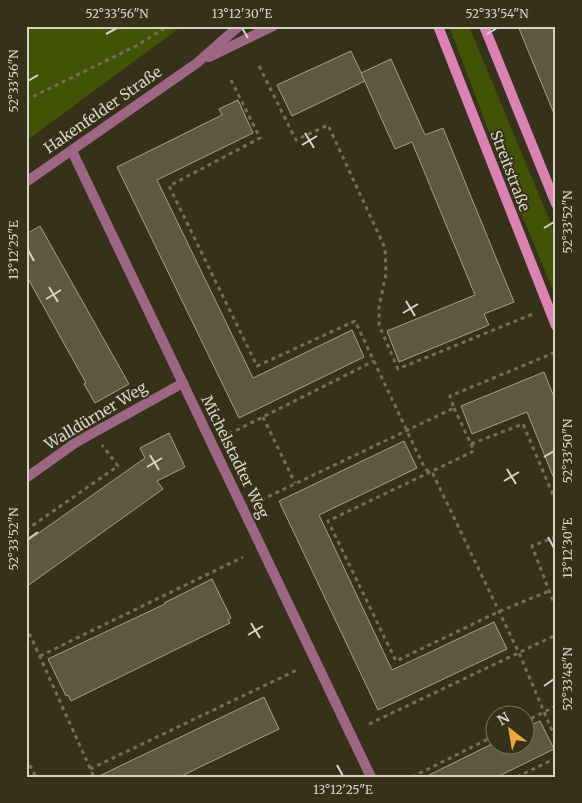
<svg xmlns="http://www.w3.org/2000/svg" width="582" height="803" font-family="Merriweather,serif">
	<rect width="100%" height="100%" fill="#363119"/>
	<g fill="#425306">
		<path d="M 26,26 L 182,26 L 26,141 Z"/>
		<path d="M 449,26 L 469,26 L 556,236 L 556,297 L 506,177 Z"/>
	</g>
	<g fill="#5d583e" stroke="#a5a083">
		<path d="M 518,26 L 556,26 L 556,116 L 555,116 Z"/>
		<path d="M 351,51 L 365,81 L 292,116 L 277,85 Z"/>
		<path d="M 391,59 L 425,135 L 443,128 L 514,302 L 484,314 L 489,325 L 399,362 L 387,331 L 475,295 L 412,142 L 395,149 L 361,73 Z"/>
		<path d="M 238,100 L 253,133 L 157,180 L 253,378 L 352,330 L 364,357 L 239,418 L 117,167 L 222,115 L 219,109 Z"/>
		<path d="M 40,226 L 129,384 L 95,403 L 84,384 L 86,383 L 26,275 L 26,234 Z"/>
		<path d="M 544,372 L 556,402 L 555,481 L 527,412 L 472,434 L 461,406 Z"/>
		<path d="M 169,433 L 185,467 L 157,481 L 163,489 L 26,587 L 26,542 L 145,458 L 140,448 Z"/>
		<path d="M 404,441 L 417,468 L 319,515 L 392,670 L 494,622 L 507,649 L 378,710 L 279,501 Z"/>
		<path d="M 212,579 L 231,618 L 228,620 L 230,623 L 71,701 L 68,695 L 66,696 L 48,659 L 165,604 L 164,603 Z"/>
		<path d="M 264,697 L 279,729 L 200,767 L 180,777 L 97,777 Z"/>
		<path d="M 540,721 L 554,749 L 497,777 L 425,777 L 494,743 L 494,746 L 524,746 L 524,728 Z"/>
	</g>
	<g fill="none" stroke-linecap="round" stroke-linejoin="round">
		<g stroke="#726e59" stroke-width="3" stroke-dasharray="4 4" stroke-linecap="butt">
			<path d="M 259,66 L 296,140 L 328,125 L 385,248 L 386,274 L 379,307 L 379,325 L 398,369 L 535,313"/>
			<path d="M 231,80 L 260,138 L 169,186 L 257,366 L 355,321 L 425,469 L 433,474 L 519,653 L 556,740"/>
			<path d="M 26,100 L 136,46 L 168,26"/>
			<path d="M 454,408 L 471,444 L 523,424 L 556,502"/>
			<path d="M 263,417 L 295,483"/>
			<path d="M 229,434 L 374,361"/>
			<path d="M 471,444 L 474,451 L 328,521 L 396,661 L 498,612 L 549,591"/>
			<path d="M 261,500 L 454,408 L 450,396 L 556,352"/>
			<path d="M 26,530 L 118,466 L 102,445"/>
			<path d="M 556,537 L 532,546 L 556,609"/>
			<path d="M 26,626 L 94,777"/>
			<path d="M 40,656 L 243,557"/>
			<path d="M 524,722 L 556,706"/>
			<path d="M 369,724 L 556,635"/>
			<path d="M 26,758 L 36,777"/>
			<path d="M 90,769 L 297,670"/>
			<path d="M 412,777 L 494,736"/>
			<path d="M 517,777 L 556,758"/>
		</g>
		<g stroke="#9e6685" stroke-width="10">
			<path d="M 209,57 L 273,26"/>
			<path d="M 72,151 L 371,777"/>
			<path d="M 26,182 L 197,63 L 239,26"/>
			<path d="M 26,478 L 75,443 L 183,383"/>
		</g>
		<g stroke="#db82b5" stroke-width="10">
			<path d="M 438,26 L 556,326"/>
			<path d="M 484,26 L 556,204"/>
		</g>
	</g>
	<path fill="none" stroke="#d6d4c5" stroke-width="2" d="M 242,28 L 248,38M 106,34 L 117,28M 487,34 L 497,28M 28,81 L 38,75M 305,133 L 314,148M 302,145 L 317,136M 544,228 L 554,222M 28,250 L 34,261M 49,287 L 58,302M 46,299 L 61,290M 406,301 L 415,316M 403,313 L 418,304M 150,455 L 159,470M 544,457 L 554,451M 147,467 L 162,458M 507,469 L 516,484M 504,481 L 519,472M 548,537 L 554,548M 28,539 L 38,532M 251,623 L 260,638M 248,635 L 263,626M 544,686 L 554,679M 337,765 L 343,776"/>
	<g text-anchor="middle" stroke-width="4" stroke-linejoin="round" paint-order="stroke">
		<g font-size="15" fill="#d6d4c5" stroke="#363119">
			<text transform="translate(103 110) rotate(-35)" y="5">Hakenfelder Straße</text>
			<text transform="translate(510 171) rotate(69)" y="5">Streitstraße</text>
			<text transform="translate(96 416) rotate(-31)" y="5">Walldürner Weg</text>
			<text transform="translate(235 457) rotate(64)" y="5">Michelstadter Weg</text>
		</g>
	</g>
	<rect width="582" height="803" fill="none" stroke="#363119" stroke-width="55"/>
	<g transform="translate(510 730) rotate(329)"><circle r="24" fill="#363119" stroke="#76725e"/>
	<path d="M0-4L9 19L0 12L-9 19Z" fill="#e8ab37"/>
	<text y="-8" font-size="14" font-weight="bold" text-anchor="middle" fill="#d6d4c5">N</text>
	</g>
	<rect x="28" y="28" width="526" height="748" fill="none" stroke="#d6d4c5" stroke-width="2"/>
	<g font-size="12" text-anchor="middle" fill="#d6d4c5">
		<text x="117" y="18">52°33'56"N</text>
		<text x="242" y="18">13°12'30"E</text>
		<text x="497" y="18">52°33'54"N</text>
		<text transform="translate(14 81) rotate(-90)" y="4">52°33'56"N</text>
		<text transform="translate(568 222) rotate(-90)" y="4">52°33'52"N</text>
		<text transform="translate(14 250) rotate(-90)" y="4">13°12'25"E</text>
		<text transform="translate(568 451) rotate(-90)" y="4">52°33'50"N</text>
		<text transform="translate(14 539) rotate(-90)" y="4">52°33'52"N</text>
		<text transform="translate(568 548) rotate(-90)" y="4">13°12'30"E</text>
		<text transform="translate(568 679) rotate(-90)" y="4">52°33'48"N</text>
		<text x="343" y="794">13°12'25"E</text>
	</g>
</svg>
